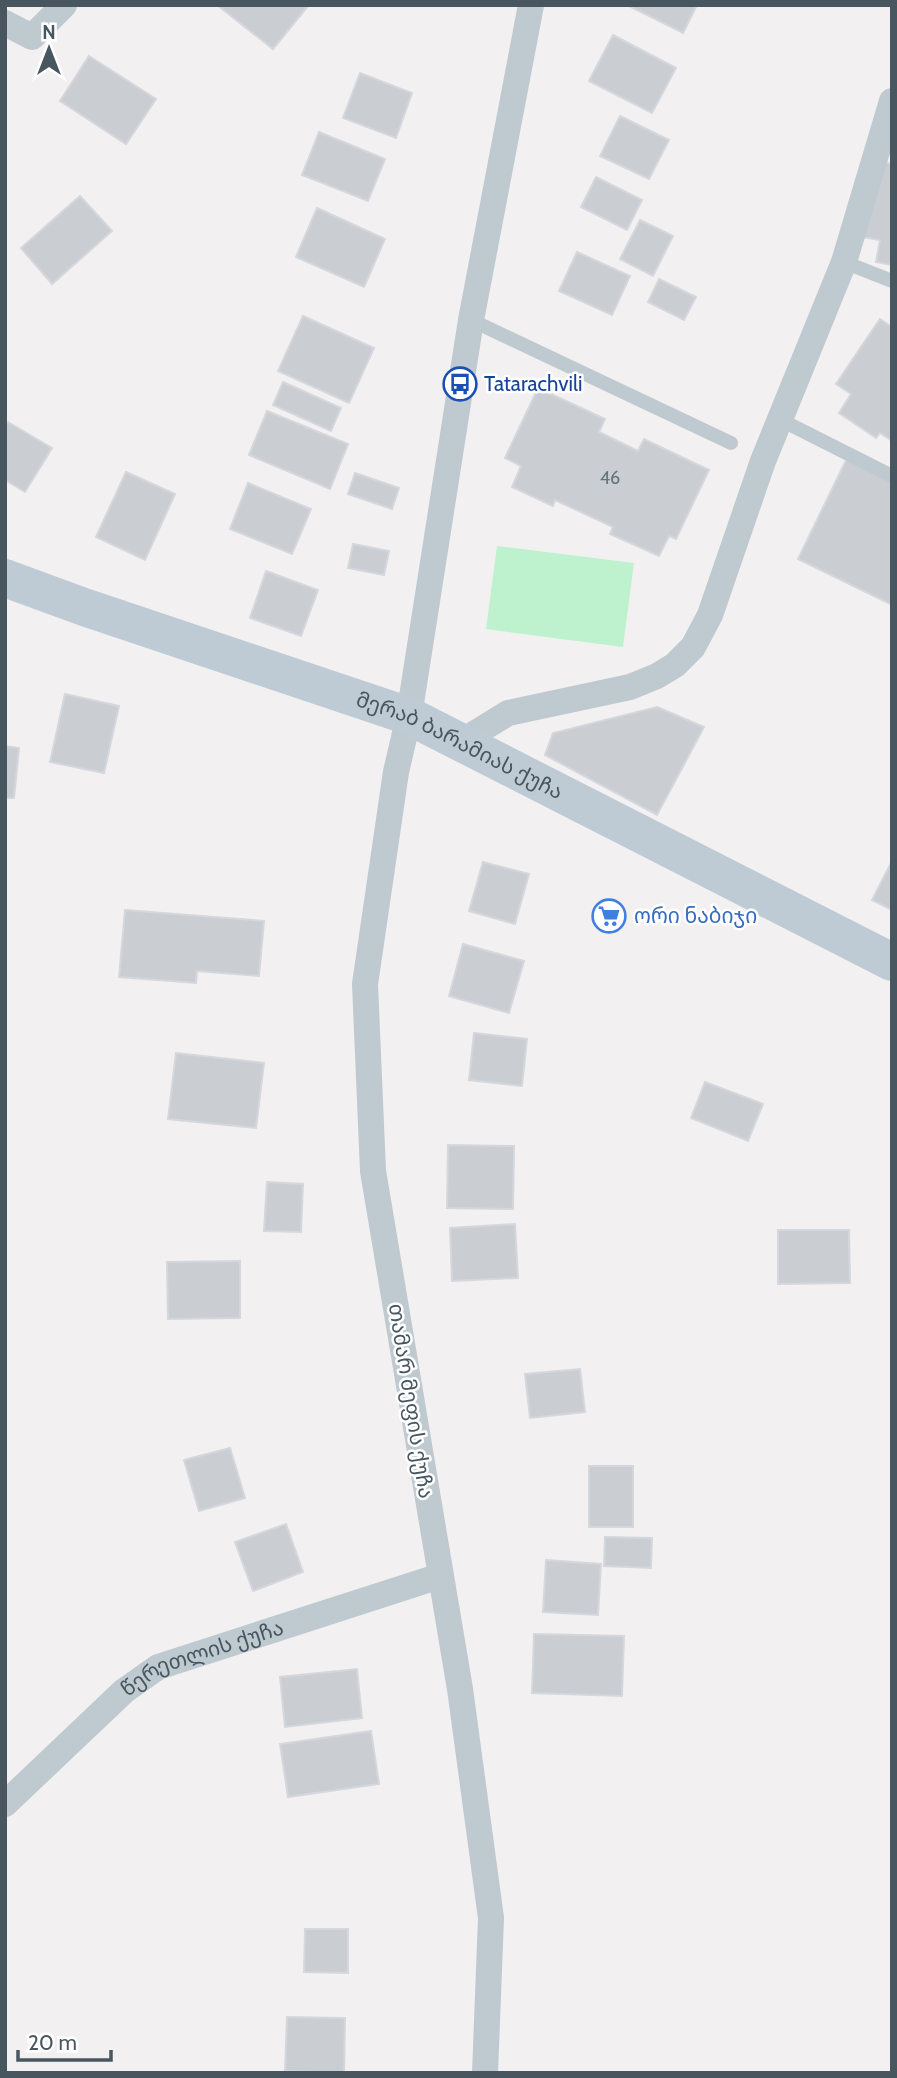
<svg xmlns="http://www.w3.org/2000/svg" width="897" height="2078" font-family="Cabin,'Noto Sans Georgian',sans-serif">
	<rect width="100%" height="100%" fill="#f3f0f1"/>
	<path fill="#bef1cd" d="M 497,546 L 634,563 L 623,647 L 486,629 Z"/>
	<g fill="#caced3" stroke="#d4d7dc" stroke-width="2">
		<path d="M 217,5 L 306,5 L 308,6 L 273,49 Z"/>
		<path d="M 627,5 L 697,5 L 683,33 Z"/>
		<path d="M 613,35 L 676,68 L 652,113 L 589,81 Z"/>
		<path d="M 89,56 L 156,99 L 126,144 L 60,101 Z"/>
		<path d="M 360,73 L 412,93 L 396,138 L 343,118 Z"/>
		<path d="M 620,116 L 669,140 L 649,179 L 600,156 Z"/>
		<path d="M 319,132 L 385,159 L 368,201 L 302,175 Z"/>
		<path d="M 875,161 L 892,164 L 892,265 L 876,262 L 880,240 L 861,237 Z"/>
		<path d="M 596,177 L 642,200 L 627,230 L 581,207 Z"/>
		<path d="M 80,196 L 112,231 L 52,284 L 21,248 Z"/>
		<path d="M 317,208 L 385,239 L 364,287 L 296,257 Z"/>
		<path d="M 640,220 L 673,236 L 653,276 L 620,259 Z"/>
		<path d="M 577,252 L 630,276 L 612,315 L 559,291 Z"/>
		<path d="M 659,279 L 696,297 L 684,320 L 648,302 Z"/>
		<path d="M 303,316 L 374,348 L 349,403 L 278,371 Z"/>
		<path d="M 880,319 L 892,327 L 892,441 L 880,433 L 876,438 L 839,413 L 851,394 L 836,384 Z"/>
		<path d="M 283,382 L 341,408 L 331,431 L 273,405 Z"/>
		<path d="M 538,388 L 605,419 L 599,432 L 638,451 L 644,439 L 709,470 L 676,539 L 669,536 L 659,556 L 610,534 L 613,527 L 555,500 L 553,506 L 512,487 L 521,466 L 505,458 Z"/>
		<path d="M 267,411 L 348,444 L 330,489 L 249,455 Z"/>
		<path d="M 8,422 L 52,448 L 25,492 L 5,480 L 5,426 Z"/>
		<path d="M 850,452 L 892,472 L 892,605 L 798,559 Z"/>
		<path d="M 126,472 L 175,494 L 145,560 L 96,537 Z"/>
		<path d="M 355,473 L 399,488 L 392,509 L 348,494 Z"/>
		<path d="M 248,483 L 311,509 L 292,554 L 230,529 Z"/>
		<path d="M 353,544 L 389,551 L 384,575 L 348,568 Z"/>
		<path d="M 266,571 L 318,590 L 301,636 L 250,618 Z"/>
		<path d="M 65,694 L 119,706 L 104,773 L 50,762 Z"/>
		<path d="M 657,707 L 704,727 L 657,815 L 545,755 L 553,733 Z"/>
		<path d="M 5,746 L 19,748 L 14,798 L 5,798 Z"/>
		<path d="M 892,861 L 892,910 L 872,900 Z"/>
		<path d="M 483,862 L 529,874 L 515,924 L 469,911 Z"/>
		<path d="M 125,910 L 264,921 L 259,976 L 197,971 L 196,983 L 119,977 Z"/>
		<path d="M 463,944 L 524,961 L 509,1013 L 449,996 Z"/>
		<path d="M 474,1033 L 527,1039 L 522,1086 L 469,1080 Z"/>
		<path d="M 176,1053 L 264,1063 L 256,1128 L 168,1119 Z"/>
		<path d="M 705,1082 L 763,1104 L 748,1141 L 691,1118 Z"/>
		<path d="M 448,1145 L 514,1146 L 513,1209 L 447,1208 Z"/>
		<path d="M 267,1182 L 303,1184 L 301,1232 L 264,1231 Z"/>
		<path d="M 515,1224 L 518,1278 L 452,1281 L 450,1228 Z"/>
		<path d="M 778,1230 L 849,1230 L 850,1283 L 778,1284 Z"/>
		<path d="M 240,1261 L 240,1318 L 168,1319 L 167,1262 Z"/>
		<path d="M 580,1369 L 585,1412 L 530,1418 L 525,1374 Z"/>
		<path d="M 230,1448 L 245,1498 L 199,1511 L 184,1460 Z"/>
		<rect x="589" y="1466" width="44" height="61"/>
		<path d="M 286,1524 L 303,1572 L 253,1591 L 235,1542 Z"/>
		<path d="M 605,1537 L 652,1538 L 651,1568 L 604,1566 Z"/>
		<path d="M 546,1560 L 601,1564 L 598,1615 L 543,1612 Z"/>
		<path d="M 534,1634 L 624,1636 L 622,1696 L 532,1693 Z"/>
		<path d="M 357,1669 L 362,1718 L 285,1727 L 280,1677 Z"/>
		<path d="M 371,1731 L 379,1784 L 288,1797 L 280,1744 Z"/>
		<path d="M 305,1929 L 348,1929 L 348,1973 L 304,1972 Z"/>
		<path d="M 287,2017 L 345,2018 L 344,2073 L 285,2071 Z"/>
	</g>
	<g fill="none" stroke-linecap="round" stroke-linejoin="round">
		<g stroke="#bec9d0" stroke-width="14">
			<path d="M 844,262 L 892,281"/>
			<path d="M 471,320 L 731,443"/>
			<path d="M 779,419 L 892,476"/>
		</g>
		<g stroke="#bec9d0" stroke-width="26">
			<path d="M 5,23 L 32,37 L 64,5"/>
			<path d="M 461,742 L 508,713 L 630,687 L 657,676 L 675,665 L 693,647 L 710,615 L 763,461 L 844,262 L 892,101"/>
			<path id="s1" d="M 5,1804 L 124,1691 L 158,1667 L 440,1576"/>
			<path d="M 485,2073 L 491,1918 L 460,1689 L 373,1171 L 365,984 L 396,772 L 409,716 L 471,320 L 531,5"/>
		</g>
		<path stroke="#becbd5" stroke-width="38" id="s2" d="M 5,578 L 84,607 L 409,716 L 892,962"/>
	</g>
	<defs>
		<symbol id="bus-ring" viewBox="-11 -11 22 22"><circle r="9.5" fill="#fff" stroke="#1a4fb4" stroke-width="1.5"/><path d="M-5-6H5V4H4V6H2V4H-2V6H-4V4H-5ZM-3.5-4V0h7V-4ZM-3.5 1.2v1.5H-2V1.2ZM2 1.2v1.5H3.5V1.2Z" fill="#1a4fb4"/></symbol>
		<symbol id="supermarket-ring" viewBox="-11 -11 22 22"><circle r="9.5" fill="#fff" stroke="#3f7fe0" stroke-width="1.5"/><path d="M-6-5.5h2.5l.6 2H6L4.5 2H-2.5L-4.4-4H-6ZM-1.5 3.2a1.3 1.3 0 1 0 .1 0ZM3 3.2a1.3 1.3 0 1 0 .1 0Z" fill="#3f7fe0"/></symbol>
	</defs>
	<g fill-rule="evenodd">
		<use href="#bus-ring" x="441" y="365" width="38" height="38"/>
		<use href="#supermarket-ring" x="590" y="897" width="38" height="38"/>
	</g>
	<g text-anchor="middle" stroke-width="5" stroke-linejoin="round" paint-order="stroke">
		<g font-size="18" fill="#68747c">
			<text x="610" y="484">46</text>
		</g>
		<g font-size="21" fill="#164399" stroke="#fff" text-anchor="start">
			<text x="484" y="391">Tatarachvili</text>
		</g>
		<g font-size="21" fill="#47565f" stroke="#fff">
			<text dy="7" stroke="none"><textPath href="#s2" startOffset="485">მერაბ ბარამიას ქუჩა</textPath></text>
			<text transform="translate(411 1401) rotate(81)" y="7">თამარ მეფის ქუჩა</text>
			<text dy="7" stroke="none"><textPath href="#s1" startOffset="250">წერეთლის ქუჩა</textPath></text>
		</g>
		<g font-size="21" fill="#366cbe" stroke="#fff" text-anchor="start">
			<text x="634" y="923">ორი ნაბიჯი</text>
		</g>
	</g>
	<rect width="897" height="2078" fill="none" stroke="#47565f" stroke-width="14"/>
	<g transform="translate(49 49)" stroke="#ffffff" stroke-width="5" paint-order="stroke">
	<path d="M0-5L12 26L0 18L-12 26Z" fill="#47565f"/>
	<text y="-10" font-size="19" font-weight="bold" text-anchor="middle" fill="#47565f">N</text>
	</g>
	<path d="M18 2050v10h93v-10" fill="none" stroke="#47565f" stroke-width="3.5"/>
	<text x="28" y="2050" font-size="21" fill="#47565f" stroke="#ffffff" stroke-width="5" paint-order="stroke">20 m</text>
</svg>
